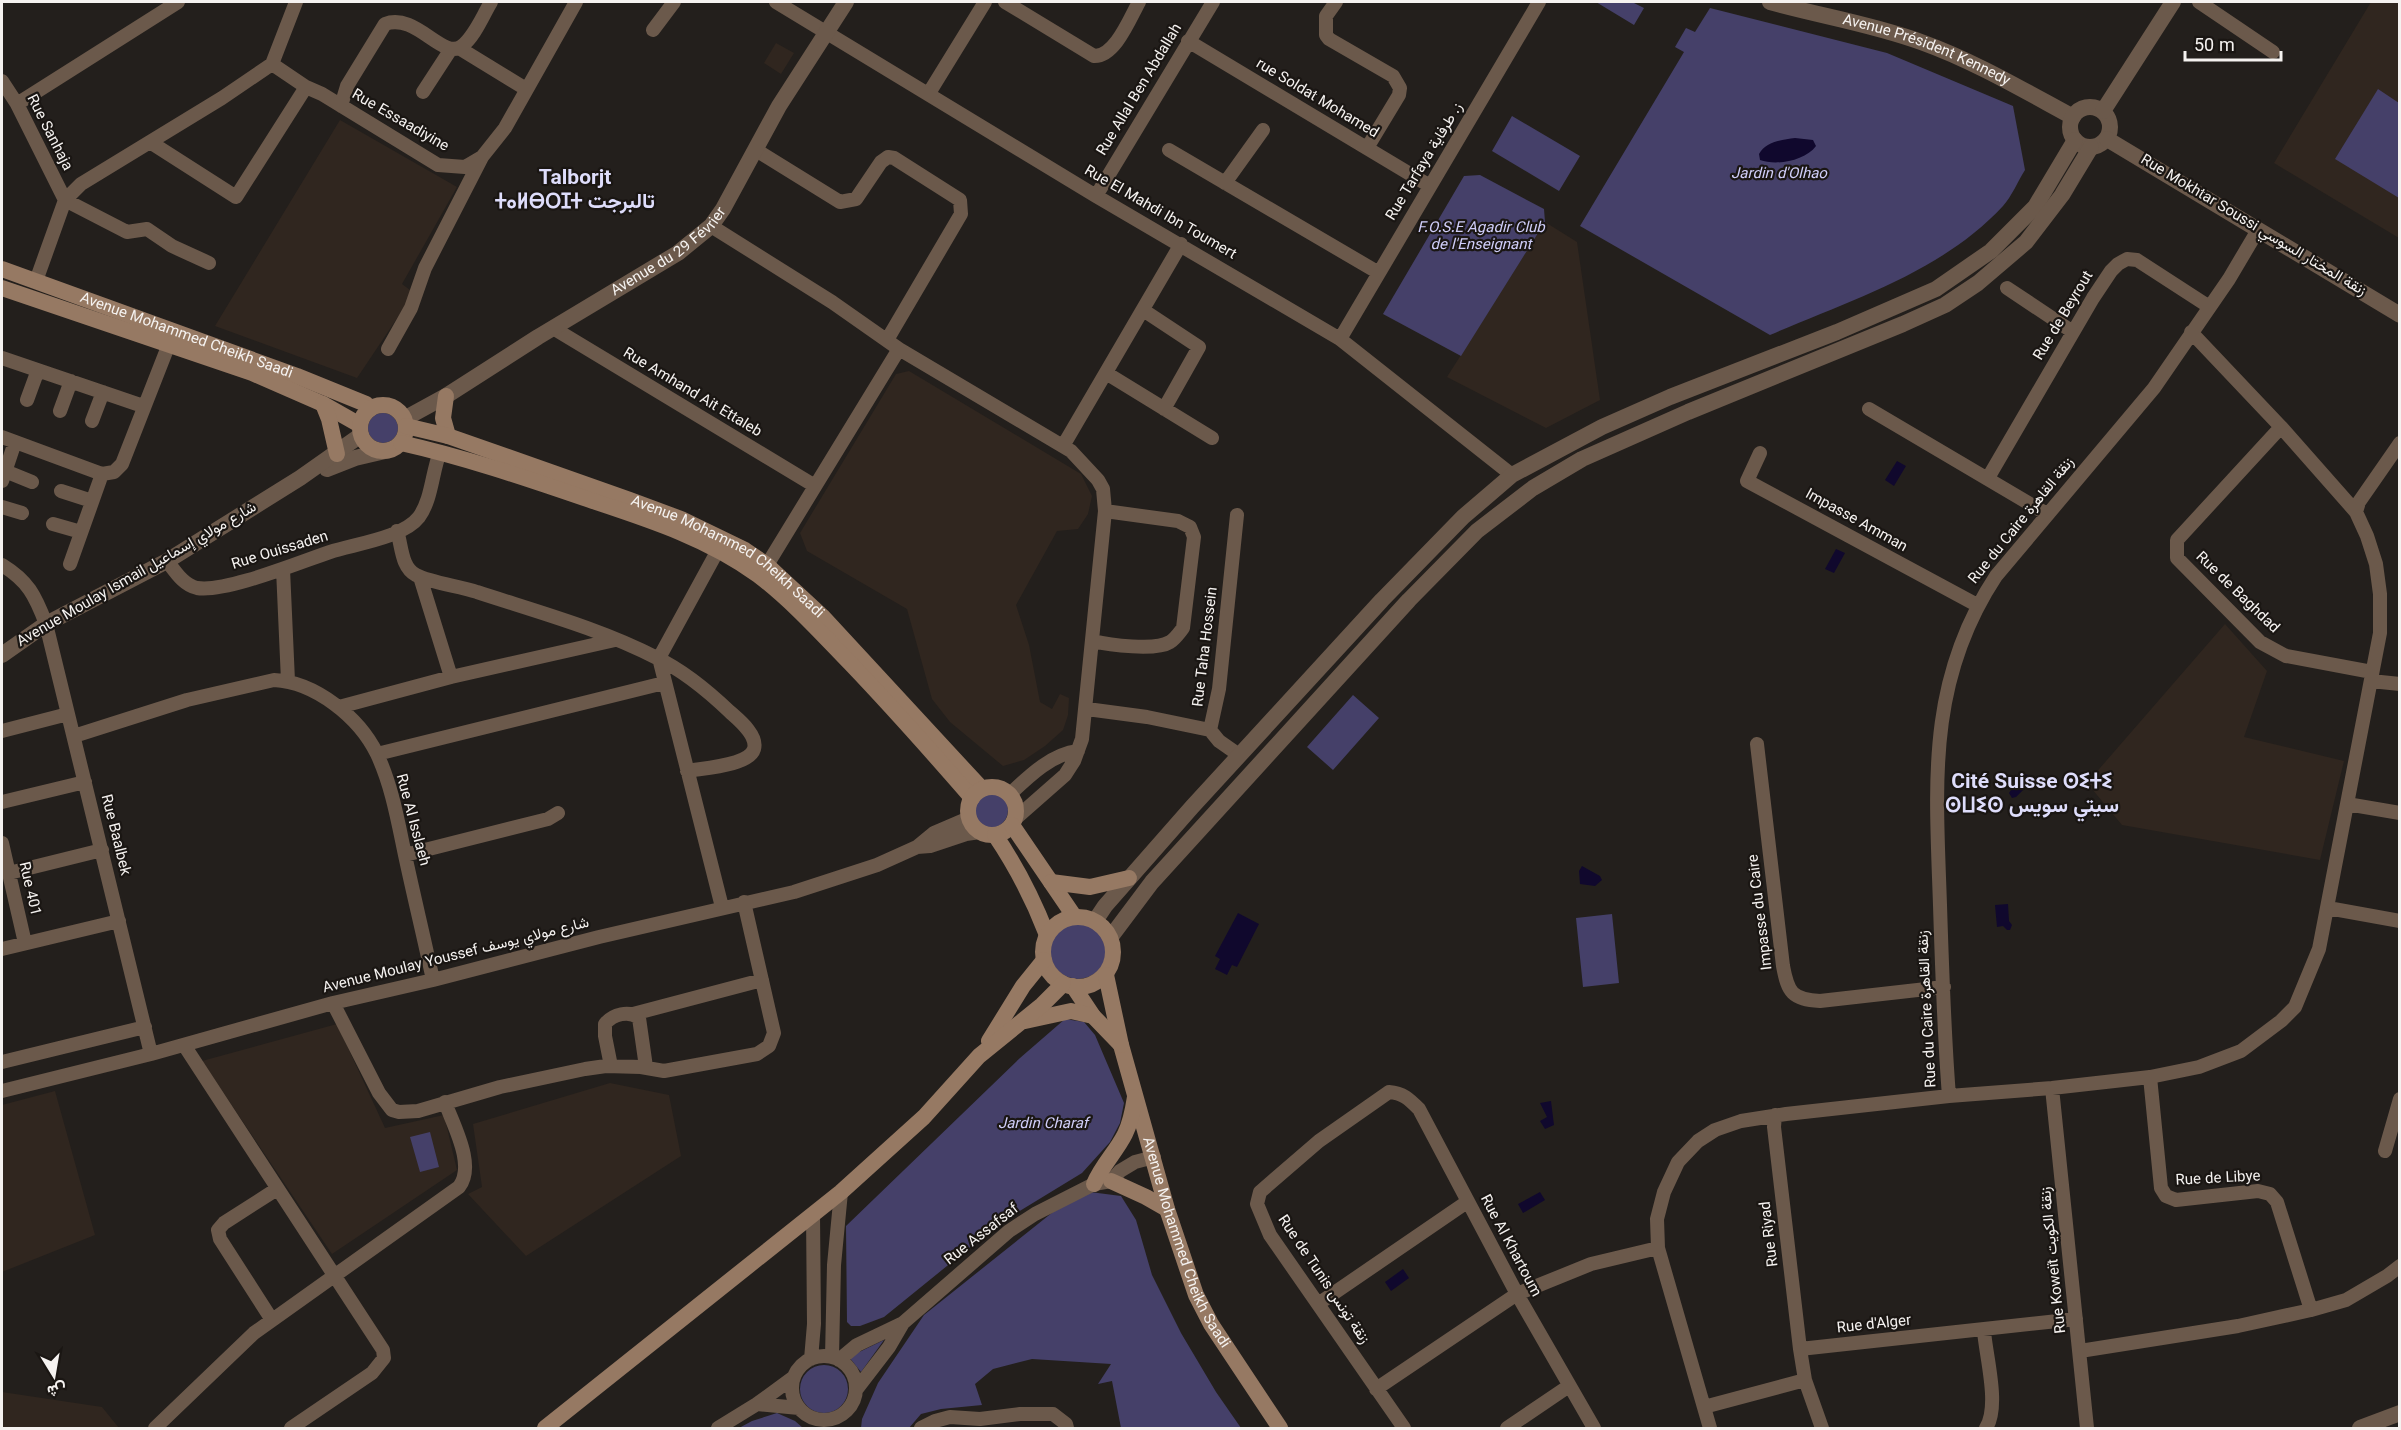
<svg xmlns="http://www.w3.org/2000/svg" width="2401" height="1430" font-family="Georgia,Vazirmatn,'Noto Sans Tifinagh',serif">
  <style>
    .built { fill: #30261f }
    .green { fill: #454069 }
    .water { fill: #10082d }
    .lines { fill: none; stroke-linecap: round; stroke-linejoin: round }
    .minor { stroke: #6b594b; stroke-width: 14 }
    .tertiary { stroke: #6b594b; stroke-width: 16 }
    .secondary { stroke: #967963; stroke-width: 16 }
    .labels { text-anchor: middle; dominant-baseline: central; stroke-width: 4.5; stroke-linejoin: round; paint-order: stroke }
    .street-label { font-size: 15px; fill: #f5f2f0; stroke: #1a1613 }
    .park-label { font-size: 15px; font-style: italic; fill: #d0cef9; stroke: #1a1613 }
    .district-label { font-size: 21px; font-weight: bold; fill: #deddfb; stroke: #1a1613 }
  </style>
  <rect width="100%" height="100%" fill="#231f1c"/>
  <path class="built" d="M 2371,2 L 2399,2 L 2399,238 L 2274,163 Z
    M 776,43 L 794,53 L 781,74 L 764,63 Z
    M 340,120 L 457,187 L 402,284 L 414,293 L 357,378 L 215,326 Z
    M 1545,222 L 1577,242 L 1600,400 L 1546,428 L 1447,377 Z
    M 909,371 L 1081,474 L 1092,496 L 1088,514 L 1078,529 L 1057,531 L 1016,605 L 1029,645 L 1040,702 L 1052,709 L 1060,694 L 1069,698 L 1068,715 L 1063,730 L 1045,746 L 1024,760 L 1003,766 L 950,722 L 932,699 L 907,609 L 807,551 L 800,533 L 896,374 Z
    M 2225,624 L 2267,671 L 2244,737 L 2344,761 L 2320,860 L 2122,825 L 2087,783 Z
    M 337,1024 L 385,1128 L 444,1115 L 457,1170 L 332,1254 L 202,1061 Z
    M 610,1083 L 669,1095 L 681,1156 L 526,1256 L 468,1194 L 482,1187 L 473,1124 Z
    M 55,1091 L 95,1235 L 2,1272 L 2,1105 Z
    M 2,1392 L 102,1407 L 119,1428 L 2,1428 Z"/>
  <path class="green" d="M 1596,2 L 1632,2 L 1644,8 L 1634,25 Z
    M 1710,8 L 1887,53 L 2013,106 L 2025,170 C 2018,181 2012,196 2003,206 C 1942,272 1851,300 1770,335 L 1580,226 L 1684,52 L 1675,47 L 1686,28 L 1695,32 Z
    M 2378,89 L 2399,103 L 2399,198 L 2335,159 Z
    M 1512,116 L 1580,156 L 1559,191 L 1492,151 Z
    M 1480,175 L 1544,209 L 1545,222 L 1461,356 L 1383,314 L 1464,176 Z
    M368 428a15 15 0 1 1 30 0a15 15 0 1 1-30 0Z
    M 1353,695 L 1379,718 L 1333,770 L 1307,747 Z
    M972 810a18 18 0 1 1 36 0a18 18 0 1 1-36 0Z
    M 1612,914 L 1619,983 L 1583,987 L 1576,918 Z
    M1050 951a28 28 0 1 1 56 0a28 28 0 1 1-56 0Z
    M 1065,1019 L 1084,1022 L 1095,1035 L 1124,1103 L 1120,1123 L 1110,1142 L 1082,1173 L 1000,1223 L 884,1317 L 860,1326 L 851,1326 L 847,1322 L 846,1226 L 1020,1058 Z
    M 430,1132 L 439,1167 L 420,1172 L 410,1137 Z
    M 1090,1192 L 1121,1196 L 1136,1220 L 1152,1275 L 1181,1333 L 1216,1392 L 1241,1428 L 1121,1428 L 1112,1381 L 1098,1384 L 1111,1364 L 1032,1359 L 993,1369 L 975,1384 L 982,1405 L 941,1409 L 921,1414 L 909,1428 L 861,1428 L 862,1419 L 878,1383 L 924,1315 L 1053,1212 Z
    M 884,1340 L 861,1372 L 849,1357 Z
    M800 1389a24 24 0 1 1 48 0a24 24 0 1 1-48 0Z
    M 777,1413 L 795,1421 L 803,1428 L 739,1428 L 752,1421 Z"/>
  <path class="water" d="M 1795,138 L 1813,140 L 1816,146 C 1805,161 1776,166 1760,160 L 1759,154 C 1766,141 1782,140 1795,138 Z
    M 1897,461 L 1906,466 L 1894,486 L 1885,480 Z
    M 1836,549 L 1845,553 L 1834,573 L 1825,569 Z
    M 2022,774 L 2029,775 L 2031,782 L 2016,797 L 2012,798 L 2009,793 Z
    M 1582,866 L 1600,876 L 1602,880 L 1595,886 L 1580,884 L 1579,871 Z
    M 2008,904 L 2009,921 L 2012,925 L 2010,930 L 2007,930 L 2003,926 L 1997,927 L 1995,905 Z
    M 1238,913 L 1259,924 L 1237,967 L 1232,965 L 1227,975 L 1215,969 L 1220,959 L 1215,956 Z
    M 1551,1101 L 1554,1125 L 1545,1129 L 1540,1121 L 1547,1117 L 1540,1103 Z
    M 1540,1192 L 1545,1200 L 1523,1213 L 1518,1204 Z
    M 1403,1269 L 1409,1278 L 1391,1291 L 1385,1282 Z"/>
  <g class="lines">
    <path class="minor" d="M 776,2 L 1096,196 L 1340,339 L 1512,475
      M 1005,2 L 1094,56 C 1115,57 1130,18 1139,2
      M 1336,2 L 1326,16 L 1326,35 L 1329,39 L 1393,76 L 1400,88 L 1399,95 L 1367,148
      M 2199,2 L 2273,52
      M 653,30 L 674,2
      M 1188,41 L 1430,186
      M 459,48 L 526,89
      M 272,64 L 306,87 L 322,94 L 438,165 L 465,167 L 482,157 L 505,128 L 576,2
      M 2,81 L 17,104 L 65,200 L 127,232 L 147,229 L 172,246 L 209,263
      M 423,92 L 451,49
      M 929,93 L 985,2
      M 17,104 L 178,2
      M 341,106 L 347,86 L 385,24 C 416,12 443,61 462,46 C 475,36 483,15 491,2
      M 150,142 L 236,197 L 306,87
      M 756,150 L 840,202 L 856,199 L 881,162 L 888,157 L 894,158 L 960,200 L 961,214 L 887,340
      M 1169,150 L 1379,273
      M 1225,183 L 1263,130
      M 1096,196 L 1213,2
      M 711,226 L 832,302 L 899,349 L 1071,451 L 1098,480 L 1103,489 L 1105,511 L 1082,739 L 1074,761 L 1065,775 L 1015,819
      M 36,281 L 65,200 L 81,184 L 222,98 L 272,64 L 296,2
      M 2007,288 L 2073,332
      M 1143,310 L 1199,347 L 1164,409
      M 553,328 L 815,486
      M 1340,339 L 1539,2
      M 388,349 L 411,308 L 425,268 L 482,157
      M 2,358 L 143,406
      M 1106,373 L 1212,438
      M 27,400 L 38,370
      M 1869,409 L 2047,514
      M 60,411 L 71,381
      M 92,421 L 103,392
      M 2281,427 L 2177,540 L 2177,558 L 2260,642 L 2286,656 L 2372,672
      M 2,437 L 102,474 L 114,472 L 122,464 L 169,344
      M 1063,446 L 1181,244
      M 1760,453 L 1747,481 L 1977,605
      M 5,471 L 32,482
      M 1988,478 L 2093,298 L 2111,271 L 2118,264 L 2127,259 L 2137,260 L 2208,306
      M 2,481 L 15,442
      M 61,491 L 92,501
      M 2,507 L 22,513
      M 2356,512 L 2359,502 L 2400,443
      M 53,524 L 81,532
      M 397,531 C 402,546 401,567 416,575 C 431,583 460,586 477,592 C 538,612 601,629 657,658 C 684,671 708,691 730,712 C 739,720 758,735 754,749 C 749,766 703,768 687,771
      M 718,550 L 659,658 L 722,907
      M 167,561 C 175,571 183,585 197,588 C 225,593 300,562 330,552 C 354,544 403,538 419,517 C 432,499 432,472 440,452
      M 70,564 L 102,474
      M 2,565 C 28,581 35,595 46,624 L 151,1054
      M 767,565 L 899,349
      M 283,569 L 288,681
      M 420,577 L 451,677
      M 1093,641 C 1109,645 1156,651 1170,642 C 1175,639 1179,633 1183,628 L 1194,537 L 1190,527 L 1178,521 L 1105,511
      M 2371,681 L 2400,684
      M 339,707 L 451,677 L 615,640
      M 1087,709 L 1147,717 L 1210,730 L 1219,689 L 1237,515
      M 1210,730 L 1219,741 L 1239,755
      M 2,731 L 68,714
      M 74,736 L 187,700 L 274,680 C 315,682 359,717 377,754 C 392,786 398,822 405,855 C 414,897 424,938 433,980
      M 1757,744 L 1783,966 C 1788,993 1792,999 1820,1001 L 1944,987
      M 377,754 L 664,683
      M 1009,795 C 1028,777 1051,754 1078,751
      M 2,802 L 85,782
      M 2347,804 L 2400,813
      M 2,843 L 25,943
      M 917,847 L 934,833 L 969,818
      M 405,855 L 548,819 L 558,813
      M 9,873 L 102,850
      M 2328,908 L 2400,921
      M 2,949 L 119,921
      M 333,1003 L 379,1093 L 392,1110 L 399,1112 L 418,1111 L 500,1087 L 585,1069 L 606,1066 L 641,1067 L 664,1071 L 757,1054 L 769,1046 L 774,1033 L 744,902
      M 633,1014 L 762,980
      M 184,1045 L 383,1350 L 384,1358 L 372,1373 L 291,1428
      M 2,1062 L 145,1027
      M 611,1066 L 605,1036 L 605,1024 C 613,1014 629,1010 639,1018 L 646,1067
      M 2150,1077 L 2161,1188 L 2166,1196 L 2176,1200 L 2258,1191 L 2270,1194 L 2277,1202 L 2311,1310
      M 2052,1088 L 2087,1428
      M 2,1091 L 151,1054 L 333,1003 L 433,980 L 599,937 L 794,892 L 877,865 L 917,847 L 930,846 L 966,834 L 980,832
      M 1949,1096 C 1944,1033 1942,969 1940,905 C 1936,785 1926,682 1996,576 L 2154,388 L 2229,279 L 2258,230
      M 1775,1115 L 1774,1127 L 1800,1349
      M 2385,1151 L 2400,1099
      M 1318,1304 L 1467,1202
      M 272,1320 L 220,1239 L 218,1230 L 224,1223 L 277,1189
      M 1984,1331 C 1986,1357 2000,1406 1986,1428
      M 2080,1351 L 2238,1326 L 2311,1310 L 2346,1300 L 2387,1276 L 2400,1266
      M792 1388a32 32 0 1 1 64 0a32 32 0 1 1-64 0Z
      M 832,1357 L 834,1265 L 841,1192
      M 811,1359 L 814,1324 L 813,1214
      M 839,1360 L 857,1345 L 903,1323 L 1009,1231 L 1035,1214 L 1094,1184 L 1111,1181 L 1120,1171 L 1135,1162 L 1154,1157
      M 1805,1380 L 1822,1428
      M 1376,1389 L 1517,1294 L 1591,1264 L 1658,1248
      M 856,1390 L 889,1347 L 903,1323
      M 757,1404 L 799,1408
      M 1704,1407 L 1805,1380 L 1800,1349 L 2076,1319
      M 155,1428 L 254,1333 L 459,1187 C 476,1165 453,1125 445,1102
      M 718,1428 L 757,1404 L 794,1377
      M 921,1428 L 935,1421 L 950,1417 L 980,1419 L 1020,1414 L 1053,1414 L 1066,1424 L 1067,1428
      M 1404,1428 L 1270,1235 L 1257,1204 L 1260,1192 L 1319,1141 L 1389,1092 C 1403,1093 1409,1099 1419,1109 L 1517,1294 L 1594,1428
      M 1507,1428 L 1569,1386
      M 1710,1428 L 1658,1248 L 1657,1219 L 1664,1192 L 1678,1162 L 1698,1141 L 1715,1130 L 1741,1121 L 1786,1114 L 1949,1096 L 2052,1088 L 2150,1077 L 2199,1067 L 2241,1051 L 2281,1021 L 2295,1007 L 2319,949 L 2380,633 L 2380,594 L 2376,564 L 2367,536 L 2356,512 L 2281,427 L 2191,332"/>
    <g class="tertiary">
      <path id="s1" d="M 1770,2 C 1820,16 1872,24 1921,42 C 1974,61 2023,90 2073,117"/>
      <circle cx="2090" cy="127" r="20"/>
      <path d="M 2103,111 L 2173,2"/>
      <path d="M 2107,139 L 2400,315"/>
      <path id="s2" d="M 404,419 L 446,396 L 538,337 L 678,253 L 711,226 L 723,209 L 779,106 L 846,2"/>
      <path d="M 327,469 L 355,458 L 385,451"/>
      <path d="M 2,655 L 46,624 L 167,561 L 300,478 L 361,435"/>
      <path d="M 1095,921 L 1105,906 L 1192,807 L 1382,600 L 1463,517 L 1512,475 L 1602,427 L 1670,397 L 1837,332 L 1936,289 L 1991,251 L 2035,207 L 2075,140"/>
      <path d="M 1110,938 L 1152,882 L 1409,600 L 1477,531 L 1533,488 L 1582,459 L 1688,412 L 1903,324 L 1945,305 L 1978,283 L 2026,242 L 2062,195 L 2091,147"/>
      <path d="M 2360,1428 L 2400,1413"/>
    </g>
    <g class="secondary">
      <path id="s3" d="M 2,269 L 297,376 L 366,404 L 370,409"/>
      <path d="M 2,288 L 252,373 L 323,404 L 360,425"/>
      <path d="M 446,396 L 443,418 L 448,436"/>
      <path d="M 323,404 L 329,419 L 337,454"/>
      <circle cx="383" cy="428" r="23"/>
      <path id="s4" d="M 406,426 L 448,436 L 630,500 L 681,519 L 745,550 L 767,565 L 822,616 L 982,789"/>
      <path d="M 401,443 C 463,457 523,477 584,498 C 644,518 706,537 758,575 C 792,601 820,632 850,663 C 892,707 932,752 972,798"/>
      <circle cx="992" cy="811" r="24"/>
      <path d="M 1012,825 L 1074,916"/>
      <path d="M 995,835 C 1016,866 1033,899 1047,935"/>
      <path d="M 1051,882 L 1090,887 L 1129,878"/>
      <circle cx="1078" cy="952" r="35"/>
      <path id="s5" d="M 1106,975 L 1121,1045 L 1167,1209 L 1196,1295 L 1211,1324 L 1280,1428"/>
      <path d="M 1073,986 L 1093,1016 L 1121,1045"/>
      <path d="M 1025,1021 L 1071,1011 L 1093,1016"/>
      <path d="M 989,1041 L 1023,986 L 1044,960"/>
      <path d="M 1111,1181 L 1146,1197 L 1167,1209"/>
      <path d="M 1094,1184 C 1102,1165 1116,1152 1125,1134 C 1131,1122 1133,1110 1135,1097"/>
      <path d="M 545,1428 L 841,1192 L 924,1117 L 979,1056 L 1042,1005 L 1063,984"/>
    </g>
  </g>
  <g class="labels">
    <g class="street-label">
      <text stroke="none"><textPath href="#s1" startOffset="164">Avenue Président Kennedy</textPath></text>
      <text transform="translate(1140 90) rotate(-59)">Rue Allal Ben Abdallah</text>
      <text transform="translate(1317 99) rotate(31)">rue Soldat Mohamed</text>
      <text transform="translate(400 121) rotate(30)">Rue Essaadiyine</text>
      <text transform="translate(49 133) rotate(63)">Rue Sanhaja</text>
      <text transform="translate(1425 162) rotate(-59)">Rue Tarfaya ز. طرفاية</text>
      <text transform="translate(1160 213) rotate(30)">Rue El Mahdi Ibn Toumert</text>
      <text transform="translate(2253 226) rotate(31)">Rue Mokhtar Soussi زنقة المختار السوسي</text>
      <text stroke="none"><textPath href="#s2" startOffset="314">Avenue du 29 Février</textPath></text>
      <text transform="translate(2064 316) rotate(-59)">Rue de Beyrout</text>
      <text stroke="none"><textPath href="#s3" startOffset="196">Avenue Mohammed Cheikh Saadi</textPath></text>
      <text transform="translate(692 393) rotate(31)">Rue Amhand Ait Ettaleb</text>
      <text transform="translate(1856 521) rotate(29)">Impasse Amman</text>
      <text transform="translate(2022 521) rotate(-51)">Rue du Caire زنقة القاهرة</text>
      <text transform="translate(280 551) rotate(-17)">Rue Ouissaden</text>
      <text stroke="none"><textPath href="#s4" startOffset="350">Avenue Mohammed Cheikh Saadi</textPath></text>
      <text transform="translate(137 575) rotate(-30)">Avenue Moulay Ismail شارع مولاي إسماعيل</text>
      <text transform="translate(2237 593) rotate(44)">Rue de Baghdad</text>
      <text transform="translate(1206 647) rotate(-83)">Rue Taha Hossein</text>
      <text transform="translate(412 820) rotate(75)">Rue Al Isslaeh</text>
      <text transform="translate(115 835) rotate(76)">Rue Baalbek</text>
      <text transform="translate(29 889) rotate(77)">Rue 401</text>
      <text transform="translate(1761 912) rotate(-97)">Impasse du Caire</text>
      <text transform="translate(456 956) rotate(-14)">Avenue Moulay Youssef شارع مولاي يوسف</text>
      <text transform="translate(1928 1009) rotate(-93)">Rue du Caire زنقة القاهرة</text>
      <text transform="translate(2218 1179) rotate(-3)">Rue de Libye</text>
      <text transform="translate(1770 1234) rotate(-97)">Rue Riyad</text>
      <text transform="translate(982 1235) rotate(-38)">Rue Assafsaf</text>
      <text stroke="none"><textPath href="#s5" startOffset="280">Avenue Mohammed Cheikh Saadi</textPath></text>
      <text transform="translate(1510 1246) rotate(62)">Rue Al Khartoum</text>
      <text transform="translate(2054 1260) rotate(-96)">Rue Koweït زنقة الكويت</text>
      <text transform="translate(1323 1280) rotate(56)">Rue de Tunis زنقة تونس</text>
      <text transform="translate(1874 1325) rotate(-6)">Rue d'Alger</text>
    </g>
    <g class="park-label">
      <text x="1779" y="174">Jardin d'Olhao</text>
      <text x="1481" y="228">F.O.S.E Agadir Club<tspan x="1481" dy="17">de l'Enseignant</tspan></text>
      <text x="1043" y="1124">Jardin Charaf</text>
    </g>
    <g class="district-label">
      <text x="575" y="178">Talborjt<tspan x="575" dy="24">ⵜⴰⵍⴱⵔⵊⵜ تالبرجت</tspan></text>
      <text x="2032" y="782">Cité Suisse ⵙⵉⵜⵉ<tspan x="2032" dy="24">ⵙⵡⵉⵙ سيتي سويس</tspan></text>
    </g>
  </g>
  <rect width="2401" height="1430" fill="none" stroke="#f5f2f0" stroke-width="6"/>
  <g transform="translate(54 1376) rotate(169)" stroke="#1a1613" stroke-width="4.5" paint-order="stroke">
  <path d="M0-4.5L10 22L0 15L-10 22Z" fill="#f5f2f0"/>
  <text y="-9" font-size="16" font-weight="bold" text-anchor="middle" fill="#f5f2f0">ش</text>
  </g>
  <path d="M2185 51v9h96v-9" fill="none" stroke="#f5f2f0" stroke-width="3"/>
  <text x="2194" y="51" font-size="18" fill="#f5f2f0" stroke="#1a1613" stroke-width="4.5" paint-order="stroke">50 m</text>
</svg>
